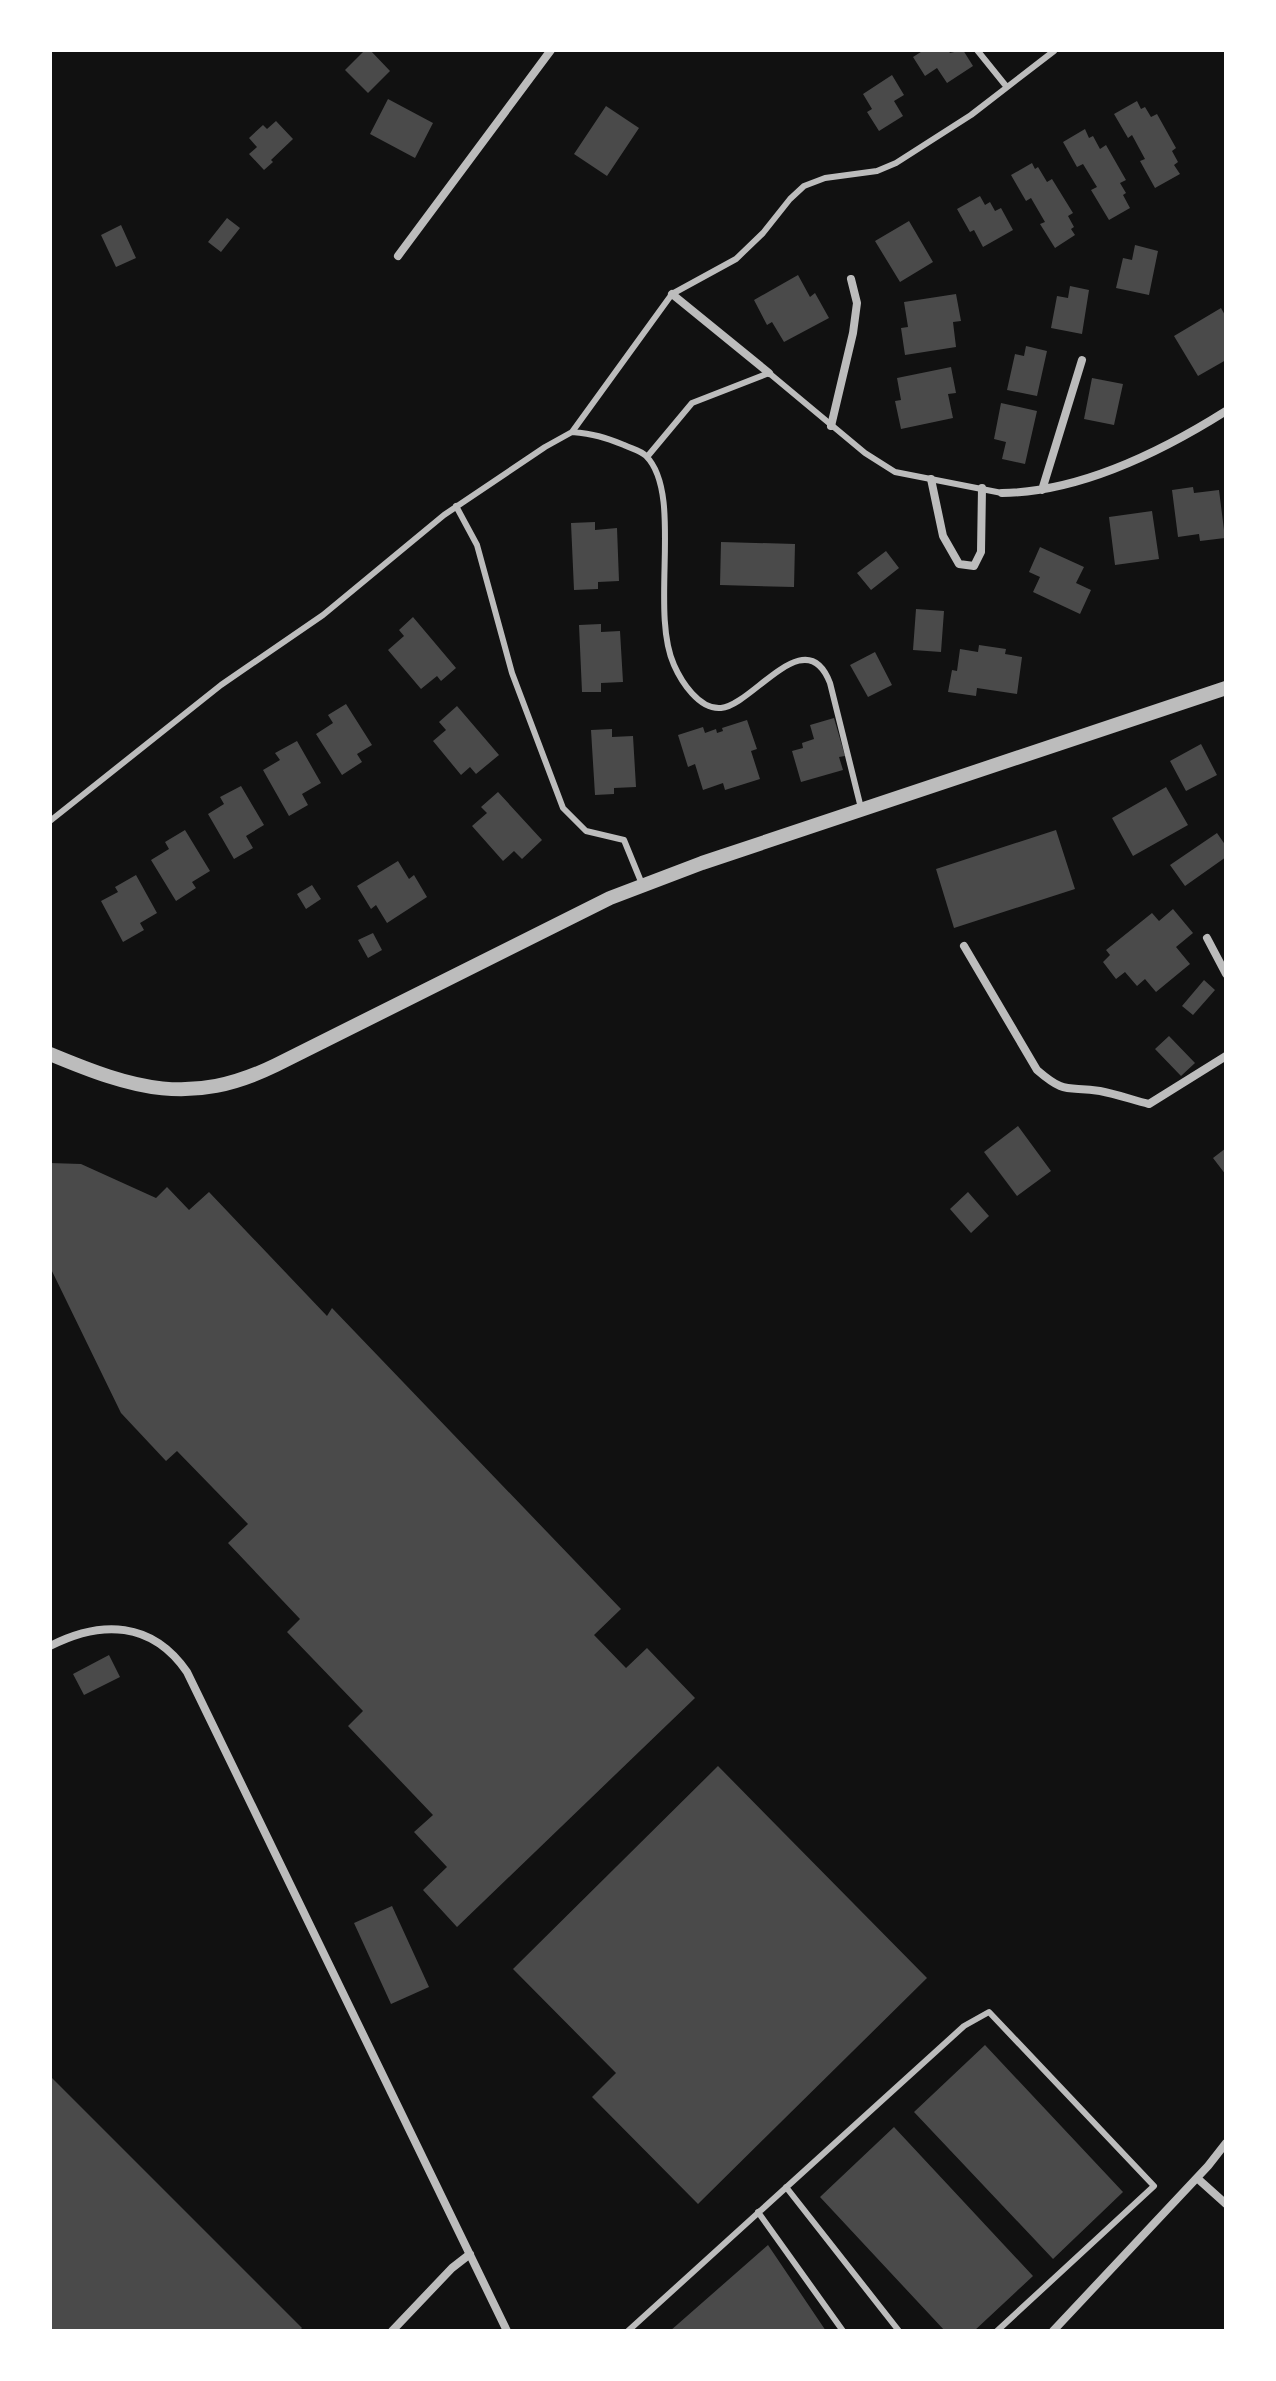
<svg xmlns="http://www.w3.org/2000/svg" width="1276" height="2381" font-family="'Open Sans',sans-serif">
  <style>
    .building { fill: #4a4a4a }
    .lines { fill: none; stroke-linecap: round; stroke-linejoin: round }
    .service { stroke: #bcbcbc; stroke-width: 6 }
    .minor { stroke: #bcbcbc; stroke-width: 8 }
    .tertiary { stroke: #bcbcbc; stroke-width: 14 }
  </style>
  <rect width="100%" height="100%" fill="#111"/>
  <path class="building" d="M 365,50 L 370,50 L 390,71 L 368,93 L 345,70 Z
    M 924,50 L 948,50 L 950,53 L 963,50 L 973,66 L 947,83 L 937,68 L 925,76 L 913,57 Z
    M 892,75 L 904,95 L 894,101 L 903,116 L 879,131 L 867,112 L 872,109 L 863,94 Z
    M 388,99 L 433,123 L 415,158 L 370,134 Z
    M 1137,101 L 1141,109 L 1145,107 L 1151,117 L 1157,114 L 1176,148 L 1172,151 L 1178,162 L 1174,165 L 1180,174 L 1155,188 L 1140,161 L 1145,159 L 1132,135 L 1128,138 L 1114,114 Z
    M 606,106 L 639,128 L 607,176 L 574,154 Z
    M 276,121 L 293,139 L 271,160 L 273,162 L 264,170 L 249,154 L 257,147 L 249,138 L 263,125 L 267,129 Z
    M 1085,129 L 1089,138 L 1093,136 L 1100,149 L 1106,145 L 1126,180 L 1120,183 L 1126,193 L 1123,195 L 1130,208 L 1109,220 L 1091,190 L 1097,187 L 1083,164 L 1077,167 L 1063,142 Z
    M 1032,163 L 1035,169 L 1038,167 L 1047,182 L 1052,179 L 1073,213 L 1068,216 L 1074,227 L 1071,229 L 1075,235 L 1055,248 L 1040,224 L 1045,222 L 1031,198 L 1026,201 L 1011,175 Z
    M 980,196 L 985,205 L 990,202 L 995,211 L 1001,208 L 1013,230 L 983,247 L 974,230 L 970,232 L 957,209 Z
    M 227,218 L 240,228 L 221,252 L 208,242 Z
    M 909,221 L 933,262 L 900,282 L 875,241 Z
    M 121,225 L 136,258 L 116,267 L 101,235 Z
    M 1135,245 L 1158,251 L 1149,295 L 1116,288 L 1123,258 L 1132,260 Z
    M 798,275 L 810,297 L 815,293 L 829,318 L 784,342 L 772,322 L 767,325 L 754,300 Z
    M 1070,286 L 1089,290 L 1082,334 L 1051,328 L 1057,296 L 1068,298 Z
    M 956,294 L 961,321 L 953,322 L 956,347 L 905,355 L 901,328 L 908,327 L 904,302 Z
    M 1221,308 L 1226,317 L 1226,360 L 1198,376 L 1174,336 Z
    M 1026,346 L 1047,351 L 1037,396 L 1007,390 L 1015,354 L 1024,356 Z
    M 951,367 L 956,393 L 948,394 L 953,418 L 901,429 L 895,401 L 901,400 L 897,378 Z
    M 1092,378 L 1123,384 L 1114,425 L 1084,419 Z
    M 1001,403 L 1037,411 L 1025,464 L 1002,459 L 1006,442 L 994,439 Z
    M 1193,487 L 1194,493 L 1219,490 L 1225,538 L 1200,541 L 1199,534 L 1178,537 L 1172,490 Z
    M 1152,511 L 1159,559 L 1115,565 L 1109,517 Z
    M 595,522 L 595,530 L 617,528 L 619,581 L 598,582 L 598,589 L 574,590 L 571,523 Z
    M 721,542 L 795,544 L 794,587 L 720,585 Z
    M 1040,547 L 1084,567 L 1076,583 L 1091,590 L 1080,614 L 1033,592 L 1040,577 L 1029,572 Z
    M 886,551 L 899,568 L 871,590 L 857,573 Z
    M 916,609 L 944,611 L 941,652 L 913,650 Z
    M 413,617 L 456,668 L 441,681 L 437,676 L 421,689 L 388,650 L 404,636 L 399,630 Z
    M 601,624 L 601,632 L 620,631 L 623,682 L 601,683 L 601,692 L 582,692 L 579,625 Z
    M 979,645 L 1006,649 L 1005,654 L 1022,657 L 1017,694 L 977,688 L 976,696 L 948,692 L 952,670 L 957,671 L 960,649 L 978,652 Z
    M 875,652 L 892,685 L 868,697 L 850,665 Z
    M 346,704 L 372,745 L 357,754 L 362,762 L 342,775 L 316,734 L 333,723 L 328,715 Z
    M 457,706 L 499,755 L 476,774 L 470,767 L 461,775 L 433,741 L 446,730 L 439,722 Z
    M 834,718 L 845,756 L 839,757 L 843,770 L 801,782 L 792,751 L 803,748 L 802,743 L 814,739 L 810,725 Z
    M 747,720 L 757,749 L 751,751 L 760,779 L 725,790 L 723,783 L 703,790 L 695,764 L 688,767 L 678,735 L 703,727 L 705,733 L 716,729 L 717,733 L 723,731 L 722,728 Z
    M 612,729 L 612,737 L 633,736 L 636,787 L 614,788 L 614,794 L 595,795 L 591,730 Z
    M 297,741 L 321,783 L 302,794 L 308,805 L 289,816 L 263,770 L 280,760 L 275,753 Z
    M 1201,744 L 1217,775 L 1186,791 L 1170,761 Z
    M 241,786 L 264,825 L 246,836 L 253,848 L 234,859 L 208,814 L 224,804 L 220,797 Z
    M 1166,787 L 1188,825 L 1133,856 L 1112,818 Z
    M 498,792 L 542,840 L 522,859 L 514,851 L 503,861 L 472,826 L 487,813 L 481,807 Z
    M 185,830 L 210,871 L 192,882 L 196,888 L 176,901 L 151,860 L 169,849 L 165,842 Z
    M 1056,830 L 1075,889 L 954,928 L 936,869 Z
    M 1217,833 L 1226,846 L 1226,857 L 1185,886 L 1170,865 Z
    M 398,861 L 409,879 L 414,875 L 427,897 L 387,923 L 376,905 L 371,909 L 357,886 Z
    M 136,875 L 157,913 L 140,923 L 144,930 L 123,942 L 101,901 L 118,892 L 115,887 Z
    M 312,885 L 321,899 L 306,909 L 297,894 Z
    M 1173,909 L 1193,933 L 1176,947 L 1190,964 L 1156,992 L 1145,979 L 1137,986 L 1125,972 L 1116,979 L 1103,962 L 1110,955 L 1106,950 L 1152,913 L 1159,921 Z
    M 373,933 L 382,950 L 368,958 L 358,940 Z
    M 1204,980 L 1215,990 L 1193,1015 L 1182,1006 Z
    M 1169,1036 L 1195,1063 L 1181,1076 L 1155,1049 Z
    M 1018,1126 L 1051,1171 L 1017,1196 L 984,1152 Z
    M 1226,1148 L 1226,1175 L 1213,1158 Z
    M 50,1163 L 81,1164 L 156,1198 L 167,1187 L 189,1210 L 209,1192 L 327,1316 L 332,1308 L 621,1609 L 594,1635 L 626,1668 L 647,1648 L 695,1698 L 457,1927 L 423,1890 L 447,1867 L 414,1832 L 433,1815 L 348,1726 L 363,1711 L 287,1632 L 300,1619 L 228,1543 L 248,1524 L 177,1451 L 166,1461 L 121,1413 L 50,1267 Z
    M 968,1192 L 989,1216 L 971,1233 L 950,1209 Z
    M 109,1655 L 120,1677 L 84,1695 L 73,1674 Z
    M 718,1766 L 927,1978 L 698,2204 L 592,2097 L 616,2073 L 513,1969 Z
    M 392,1906 L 429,1987 L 391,2004 L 354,1923 Z
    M 985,2045 L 1123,2192 L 1053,2259 L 914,2112 Z
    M 50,2076 L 302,2328 L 299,2331 L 50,2331 Z
    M 894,2127 L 1033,2276 L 974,2331 L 945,2331 L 820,2197 Z
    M 768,2245 L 826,2331 L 670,2331 Z"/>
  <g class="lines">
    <path class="service" d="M 977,50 L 1006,86
      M 572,432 C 594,434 604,437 624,445 C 632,449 640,450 646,456 C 684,494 649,610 674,665 C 681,681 699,710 721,708 C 753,705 806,620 830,683 L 861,808
      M 647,457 L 692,403 L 769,373 L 865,453 L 895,472 L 1002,493
      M 456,506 L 477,545 L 512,673 L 563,808 L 586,831 L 624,840 L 642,884
      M 50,821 L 221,685 L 323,615 L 444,515 L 545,447 L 572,432 L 672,294 L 736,259 L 763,233 L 790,199 L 804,186 L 825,178 L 877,171 L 896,163 L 971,115 L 1054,51
      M 786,2187 L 899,2331
      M 758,2212 L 843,2331
      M 628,2331 L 964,2026 L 989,2012 L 1154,2186 L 997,2331"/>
    <path class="minor" d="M 398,256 L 551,50
      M 672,294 L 769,373
      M 831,426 L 853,333 L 857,303 L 851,279
      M 931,479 L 943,536 L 959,564 L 974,566 L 981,552 L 982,488
      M 1042,490 L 1082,360
      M 1002,493 C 1081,492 1161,452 1226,411
      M 1207,938 L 1226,974
      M 964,946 L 1037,1070 C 1066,1095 1066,1086 1100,1091 C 1116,1094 1133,1100 1149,1104 L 1226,1056
      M 50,1646 C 101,1620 152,1621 187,1672 L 507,2331
      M 1197,2178 L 1226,2204
      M 392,2331 L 452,2268 L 470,2254
      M 1053,2331 L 1208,2166 L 1226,2143"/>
    <path class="tertiary" d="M 50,1054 C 134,1089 190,1107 276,1065 L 610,898 L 702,863 L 1226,688"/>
  </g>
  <rect width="1276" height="2381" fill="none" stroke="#ffffff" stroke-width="104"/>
</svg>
